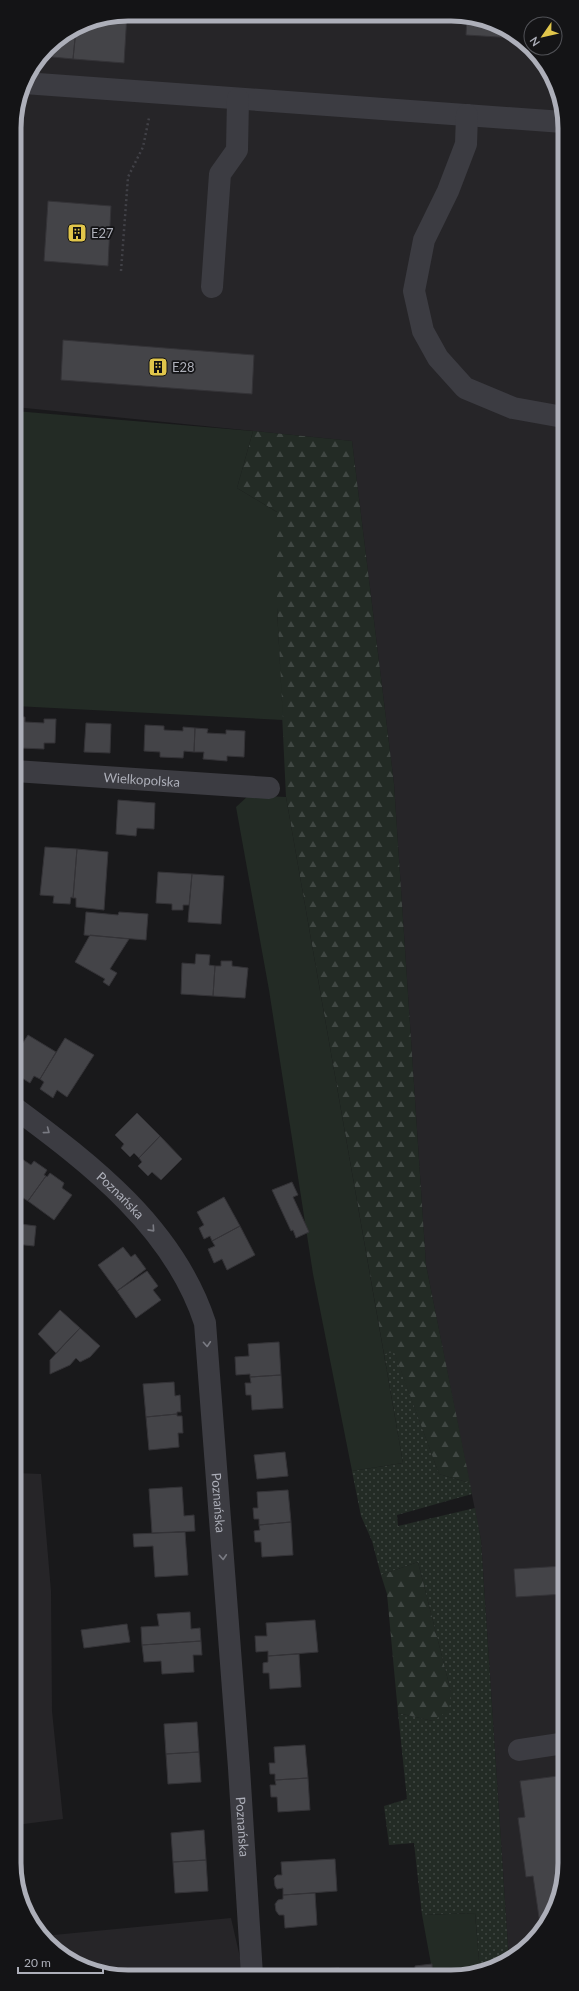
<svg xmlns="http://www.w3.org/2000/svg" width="579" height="1991" font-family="Lato,sans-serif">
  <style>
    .built { fill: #262528 }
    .grass { fill: url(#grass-dots) }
    .forest { fill: url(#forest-firs) }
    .garden { fill: #232b25 }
    .building { fill: #444448; stroke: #343337 }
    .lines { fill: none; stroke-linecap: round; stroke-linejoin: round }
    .path { stroke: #414147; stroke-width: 2.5; stroke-dasharray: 2 3; stroke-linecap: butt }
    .minor { stroke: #3c3c42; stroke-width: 22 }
    .oneway { stroke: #7a7b83 }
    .labels { text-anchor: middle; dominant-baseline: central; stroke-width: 3.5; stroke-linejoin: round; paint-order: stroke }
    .poi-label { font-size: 13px; fill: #adafb9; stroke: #141416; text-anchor: start }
    .street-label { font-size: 13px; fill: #adafb9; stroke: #141416 }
    .rim { fill: none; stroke: #adafb9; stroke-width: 5 }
  </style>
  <defs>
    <pattern id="grass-dots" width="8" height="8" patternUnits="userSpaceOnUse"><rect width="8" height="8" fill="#232b25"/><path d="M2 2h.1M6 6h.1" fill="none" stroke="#404743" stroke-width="1.8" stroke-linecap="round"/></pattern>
    <pattern id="forest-firs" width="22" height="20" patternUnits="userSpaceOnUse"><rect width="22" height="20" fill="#232b25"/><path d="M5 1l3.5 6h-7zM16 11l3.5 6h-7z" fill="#404743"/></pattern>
  </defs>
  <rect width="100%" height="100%" fill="#19191b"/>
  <path class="built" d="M 128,14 L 473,16 L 532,48 L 563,106 L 565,1870 L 556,1907 L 536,1938 L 509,1961 L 481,1540 L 426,1265 L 394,784 L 352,441 L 15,407 L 14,121 L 23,84 L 48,47 L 85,23 Z
    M 16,1473 L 41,1474 L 51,1591 L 52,1711 L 63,1819 L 16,1825 Z
    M 231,1918 L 244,1975 L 106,1975 L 47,1943 L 43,1936 Z"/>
  <path class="grass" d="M 394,1351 L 439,1474 L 470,1483 L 472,1494 L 397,1515 L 398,1526 L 475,1508 L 481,1540 L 509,1961 L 480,1972 L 475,1913 L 422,1915 L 414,1843 L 389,1845 L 384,1806 L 407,1799 L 398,1713 L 433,1721 L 451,1692 L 418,1562 L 381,1575 L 372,1541 L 361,1516 L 352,1471 L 403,1463 L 384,1354 Z"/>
  <path class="forest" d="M 253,431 L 352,441 L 394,784 L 426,1265 L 470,1483 L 439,1474 L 394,1352 L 384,1354 L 286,797 L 277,608 L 277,512 L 237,488 Z
    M 418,1562 L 451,1692 L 449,1710 L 433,1721 L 398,1713 L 387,1594 L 381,1575 Z"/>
  <path class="garden" d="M 15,411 L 253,431 L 237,488 L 277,512 L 277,608 L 283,720 L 15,706 Z
    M 249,795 L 286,797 L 403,1463 L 352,1471 L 313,1274 L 269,990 L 236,807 Z
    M 475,1913 L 480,1972 L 473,1975 L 433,1975 L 422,1915 Z"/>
  <path class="building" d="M 127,14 L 124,63 L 73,59 L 76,29 L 85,23 Z
    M 467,16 L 473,16 L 514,38 L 466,35 Z
    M 76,29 L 73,59 L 42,56 L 48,47 Z
    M 48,201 L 111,206 L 108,266 L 44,261 Z
    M 63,340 L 254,355 L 252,394 L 61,380 Z
    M 15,717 L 25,717 L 25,722 L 44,723 L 44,719 L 56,719 L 55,743 L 44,743 L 44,749 L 20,748 L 21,743 L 15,743 Z
    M 86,723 L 111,724 L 110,753 L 84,752 Z
    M 145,725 L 164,726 L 164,730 L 183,731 L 183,727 L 195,728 L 194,752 L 184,751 L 183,758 L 160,757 L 160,752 L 144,751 Z
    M 195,728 L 208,729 L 207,733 L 226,734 L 226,730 L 245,731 L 244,757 L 227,756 L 227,761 L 203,759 L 204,752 L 194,752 Z
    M 118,800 L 155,803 L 154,829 L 137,828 L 136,836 L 116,834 Z
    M 45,847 L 77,849 L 73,898 L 71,897 L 70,904 L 53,903 L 54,896 L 40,895 Z
    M 77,849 L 108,852 L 104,910 L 76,907 L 76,898 L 73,898 Z
    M 158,872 L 192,874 L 189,905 L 183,905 L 183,910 L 172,910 L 172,904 L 156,903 Z
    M 192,874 L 224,876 L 221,924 L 188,922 Z
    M 86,912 L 118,915 L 119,912 L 148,914 L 146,940 L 84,935 Z
    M 90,935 L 129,939 L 110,969 L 117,973 L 109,986 L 103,982 L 105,979 L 75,962 Z
    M 196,954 L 210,955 L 209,965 L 215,966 L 213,996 L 181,994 L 182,963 L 195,964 Z
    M 221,961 L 232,961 L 232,966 L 248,968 L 245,998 L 213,996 L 215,966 L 221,966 Z
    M 28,1035 L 56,1052 L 40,1079 L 34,1076 L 30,1083 L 17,1075 L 22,1068 L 15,1064 L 15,1055 Z
    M 65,1038 L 94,1055 L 67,1097 L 57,1090 L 53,1098 L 40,1089 L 44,1082 L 40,1079 Z
    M 137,1113 L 160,1136 L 139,1158 L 134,1153 L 130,1157 L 121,1148 L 124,1144 L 115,1135 Z
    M 160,1136 L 182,1159 L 161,1180 L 152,1172 L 148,1176 L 138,1166 L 142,1162 L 139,1158 Z
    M 19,1157 L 31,1165 L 34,1161 L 47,1170 L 44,1175 L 46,1176 L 28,1201 L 15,1193 L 15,1163 Z
    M 50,1173 L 64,1183 L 62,1188 L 72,1195 L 54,1220 L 28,1201 L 46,1176 L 47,1177 Z
    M 292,1182 L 298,1195 L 293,1197 L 309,1232 L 296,1238 L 293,1230 L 291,1231 L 272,1190 Z
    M 224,1197 L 240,1226 L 212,1241 L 210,1236 L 204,1239 L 199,1228 L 204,1225 L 197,1212 Z
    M 15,1219 L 20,1220 L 20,1224 L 36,1226 L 34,1246 L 15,1244 Z
    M 240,1226 L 255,1255 L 227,1270 L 222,1259 L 214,1263 L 208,1249 L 215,1246 L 212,1241 Z
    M 123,1247 L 131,1257 L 135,1254 L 146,1269 L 117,1291 L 98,1265 Z
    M 147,1271 L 158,1286 L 153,1290 L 161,1300 L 136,1318 L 117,1291 Z
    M 60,1310 L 80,1328 L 56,1353 L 38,1334 Z
    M 80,1328 L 100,1346 L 90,1357 L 80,1362 L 76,1358 L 70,1365 L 50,1374 L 50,1360 Z
    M 279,1342 L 281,1375 L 250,1377 L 250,1374 L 236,1375 L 235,1357 L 249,1356 L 248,1344 Z
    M 281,1375 L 283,1408 L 252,1410 L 251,1395 L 246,1395 L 245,1383 L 251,1383 L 250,1377 Z
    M 174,1382 L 175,1396 L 180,1395 L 181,1412 L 177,1412 L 177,1414 L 146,1417 L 143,1384 Z
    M 177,1414 L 177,1416 L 182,1416 L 183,1433 L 178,1433 L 179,1447 L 149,1450 L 146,1417 Z
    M 285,1452 L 288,1476 L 257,1479 L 254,1455 Z
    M 182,1487 L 184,1516 L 194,1515 L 195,1531 L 152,1533 L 149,1489 Z
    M 288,1490 L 291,1522 L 259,1525 L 259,1519 L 254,1519 L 253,1508 L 258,1508 L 257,1492 Z
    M 291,1522 L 293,1555 L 262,1557 L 261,1542 L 255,1542 L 254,1531 L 260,1530 L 259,1525 Z
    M 185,1532 L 188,1575 L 155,1577 L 153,1546 L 134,1547 L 133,1534 Z
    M 564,1566 L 564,1594 L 516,1597 L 514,1569 Z
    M 190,1612 L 191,1629 L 200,1628 L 201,1641 L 142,1645 L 141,1627 L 159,1626 L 157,1614 Z
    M 315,1620 L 318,1652 L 268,1656 L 268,1651 L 256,1652 L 255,1636 L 267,1636 L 266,1623 Z
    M 127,1624 L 130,1642 L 84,1648 L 81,1630 Z
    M 201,1641 L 202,1655 L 193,1655 L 194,1672 L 162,1674 L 161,1661 L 144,1662 L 142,1645 Z
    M 299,1654 L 301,1687 L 270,1689 L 269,1673 L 263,1673 L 263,1663 L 268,1662 L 268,1656 Z
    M 197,1722 L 199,1752 L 166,1754 L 164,1724 Z
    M 305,1745 L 308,1778 L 275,1780 L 275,1774 L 270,1774 L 269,1763 L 275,1763 L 274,1747 Z
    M 199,1752 L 201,1782 L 168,1784 L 166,1754 Z
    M 565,1775 L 565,1870 L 556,1907 L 541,1931 L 533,1876 L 526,1877 L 518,1818 L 525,1817 L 520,1781 Z
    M 308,1778 L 310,1810 L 278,1812 L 277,1797 L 271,1797 L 270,1785 L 276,1785 L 275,1780 Z
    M 204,1830 L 206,1860 L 173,1862 L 171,1833 Z
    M 335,1859 L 337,1891 L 283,1895 L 283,1888 L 277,1889 L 275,1886 L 274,1878 L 277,1875 L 282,1875 L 281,1862 Z
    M 206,1860 L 208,1891 L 175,1893 L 173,1862 Z
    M 315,1893 L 317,1925 L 285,1928 L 284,1915 L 279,1915 L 276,1911 L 275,1904 L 278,1900 L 283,1899 L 283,1895 Z
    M 432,1964 L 433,1975 L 415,1975 L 415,1966 Z
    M 339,1968 L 340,1975 L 288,1975 L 288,1971 Z"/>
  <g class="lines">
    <path class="path" d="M 121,271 L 128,177 L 143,147 L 149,118"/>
    <g class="minor">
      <path d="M 24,83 L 563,122"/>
      <path d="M 467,115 L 466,144 L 448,191 L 424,240 L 414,291 L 423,331 L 438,358 L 465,388 L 513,408 L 563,417"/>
      <path d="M 212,287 L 220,174 L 237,150 L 238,99"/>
      <path id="s1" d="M 15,771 L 269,788"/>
      <path id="s2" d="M 15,1108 C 92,1165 174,1228 205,1323 L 239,1768 L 252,1975"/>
      <path d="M 519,1750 L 565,1743"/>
    </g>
  </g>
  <defs><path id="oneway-chevron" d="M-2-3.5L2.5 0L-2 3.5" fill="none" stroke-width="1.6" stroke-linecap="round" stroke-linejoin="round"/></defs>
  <g class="oneway">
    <use href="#oneway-chevron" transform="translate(47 1131) rotate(37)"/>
    <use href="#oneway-chevron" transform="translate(152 1229) rotate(48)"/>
    <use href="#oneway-chevron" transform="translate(207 1344) rotate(86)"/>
    <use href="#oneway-chevron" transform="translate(223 1557) rotate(86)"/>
  </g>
  <defs>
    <symbol id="building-square" viewBox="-11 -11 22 22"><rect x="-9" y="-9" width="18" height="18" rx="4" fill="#e1c64b" stroke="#141416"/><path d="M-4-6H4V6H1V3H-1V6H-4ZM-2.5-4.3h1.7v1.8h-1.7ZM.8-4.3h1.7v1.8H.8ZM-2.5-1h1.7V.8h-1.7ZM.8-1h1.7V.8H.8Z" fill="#111"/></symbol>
  </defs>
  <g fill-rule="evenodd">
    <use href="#building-square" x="66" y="222" width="22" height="22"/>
    <use href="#building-square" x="147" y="356" width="22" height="22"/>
  </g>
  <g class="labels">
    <g class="poi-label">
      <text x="91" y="233">E27</text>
      <text x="172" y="367">E28</text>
    </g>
    <g class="street-label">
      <text stroke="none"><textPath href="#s1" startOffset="127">Wielkopolska</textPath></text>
      <text stroke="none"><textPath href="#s2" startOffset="137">Poznańska</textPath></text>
      <text stroke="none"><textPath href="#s2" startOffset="472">Poznańska</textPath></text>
      <text stroke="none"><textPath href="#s2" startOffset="797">Poznańska</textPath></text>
    </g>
  </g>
  <path d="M0 0H579V1991H0ZM128 21H451A107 107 0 0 1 558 128V1863A107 107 0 0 1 451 1970H128A107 107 0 0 1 21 1863V128A107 107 0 0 1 128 21Z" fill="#141416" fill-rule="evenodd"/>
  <path class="rim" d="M128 21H451A107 107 0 0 1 558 128V1863A107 107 0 0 1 451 1970H128A107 107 0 0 1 21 1863V128A107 107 0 0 1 128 21Z"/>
  <g transform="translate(543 36) rotate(236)"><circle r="19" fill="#141416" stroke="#515257"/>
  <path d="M0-3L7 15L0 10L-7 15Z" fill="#e1c64b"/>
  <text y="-6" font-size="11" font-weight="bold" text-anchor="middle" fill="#adafb9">N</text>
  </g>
  <path d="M18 1967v6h85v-6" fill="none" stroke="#adafb9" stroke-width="2"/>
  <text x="24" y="1967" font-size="12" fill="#adafb9" stroke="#141416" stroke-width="3" paint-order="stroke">20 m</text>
</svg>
